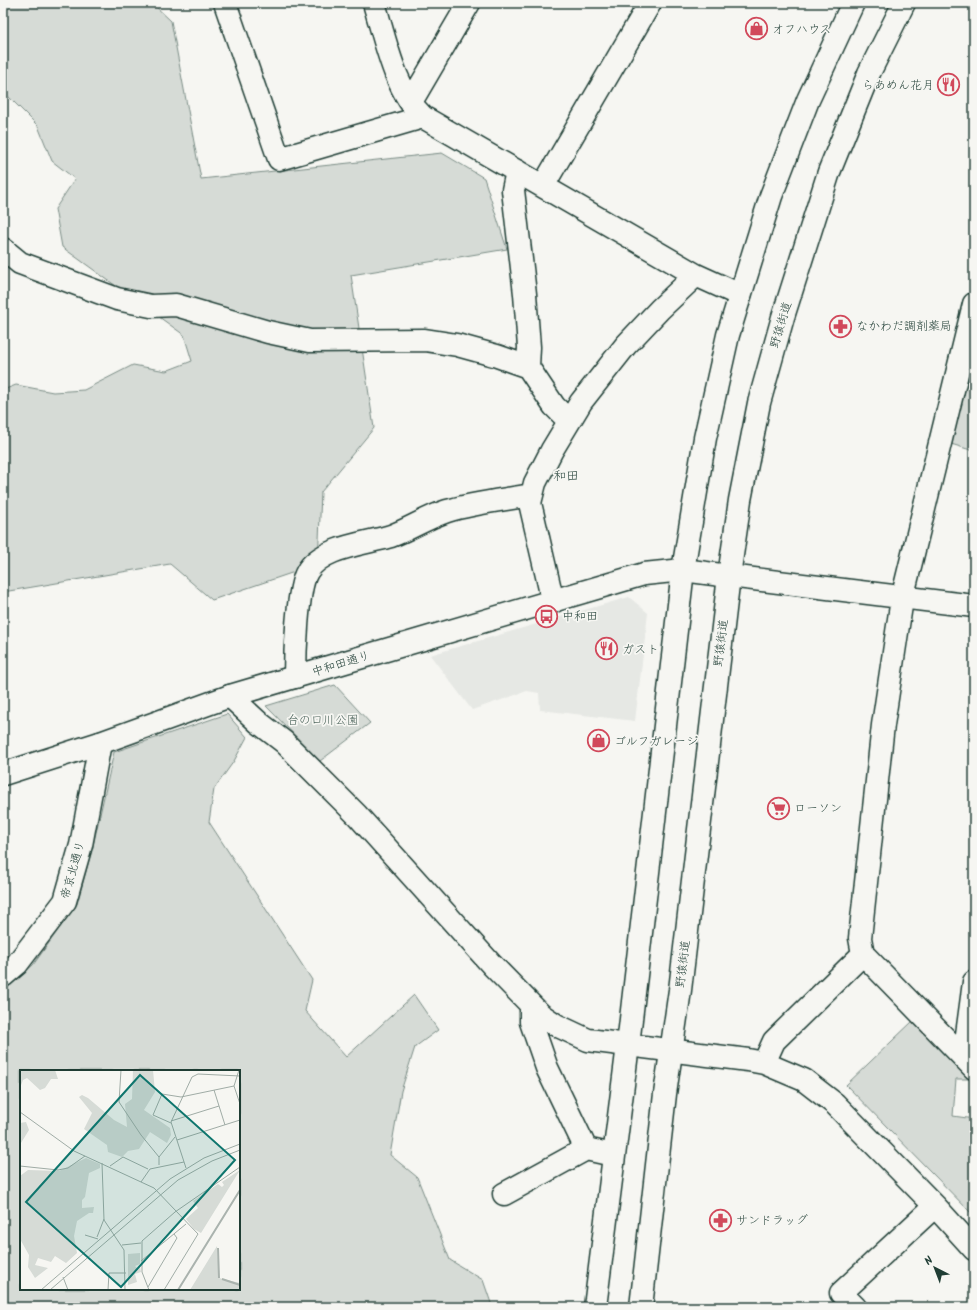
<svg xmlns="http://www.w3.org/2000/svg" width="977" height="1310" font-family="Kalam,'Klee One',sans-serif">
  <style>
    .built { fill: #e6e8e4 }
    .green { fill: #d6dbd6; stroke: #7a8c85; fill-rule: evenodd }
    .lines { fill: none; stroke-linecap: round; stroke-linejoin: round }
    .minor-casing { stroke: #1f3d34; stroke-width: 25 }
    .tertiary-casing { stroke: #1f3d34; stroke-width: 25 }
    .primary-casing { stroke: #1f3d34; stroke-width: 25 }
    .minor { stroke: #f6f6f2; stroke-width: 22 }
    .tertiary { stroke: #f6f6f2; stroke-width: 22 }
    .primary { stroke: #f6f6f2; stroke-width: 22 }
    .labels { text-anchor: middle; dominant-baseline: central; stroke-width: 3.5; stroke-linejoin: round; paint-order: stroke }
    .poi-label { font-size: 12px; fill: #1f3d34; stroke: #f6f6f2; text-anchor: start }
    .street-label { font-size: 12px; fill: #1f3d34; stroke: #f6f6f2 }
    .park-label { font-size: 12px; fill: #445d54; stroke: #f6f6f2 }
    .neighbourhood-label { font-size: 13px; fill: #1f3d34; stroke: #f6f6f2 }
    .inset-river { fill: none; stroke: #aab3ae; stroke-width: 2 }
    .inset-road { fill: none; stroke: #a0aca6; stroke-width: 1 }
    .view { fill: #0f766e; fill-opacity: 0.15; stroke: #0f766e; stroke-width: 2 }
    .inset-edge { fill: none; stroke: #1f3d34; stroke-width: 2 }
  </style>
  <rect width="100%" height="100%" fill="#f6f6f2"/>
  <filter id="ink" filterUnits="userSpaceOnUse"><feTurbulence type="fractalNoise" baseFrequency=".025" numOctaves="2"/><feDisplacementMap in="SourceGraphic" scale="8" xChannelSelector="R" yChannelSelector="G"/><feConvolveMatrix kernelMatrix="1 2 1 2 8 2 1 2 1" color-interpolation-filters="sRGB"/></filter>
  <g filter="url(#ink)">
    <path class="built" d="M 629,597 L 648,613 L 635,721 L 540,710 L 539,693 L 527,691 L 472,710 L 430,655 Z"/>
    <path class="green" d="M 3,3 L 152,3 L 171,21 L 201,179 L 442,153 L 484,178 L 507,249 L 351,275 L 374,428 L 321,492 L 318,564 L 212,600 L 170,564 L 3,592 L 3,390 L 16,385 L 53,392 L 84,390 L 133,365 L 166,371 L 192,361 L 184,335 L 62,247 L 55,209 L 75,179 L 52,161 L 38,126 L 3,91 Z
      M 974,355 L 974,451 L 951,444 Z
      M 335,685 L 370,723 L 320,761 L 266,706 Z
      M 227,714 L 247,737 L 234,761 L 214,789 L 209,822 L 312,980 L 305,1011 L 346,1057 L 414,995 L 438,1030 L 415,1047 L 401,1091 L 390,1155 L 417,1177 L 450,1260 L 483,1280 L 492,1306 L 495,1307 L 3,1307 L 3,991 L 33,965 L 77,904 L 93,846 L 114,752 ZM 21,1071 L 239,1071 L 239,1289 L 21,1289 Z
      M 914,1020 L 973,1079 L 956,1079 L 953,1116 L 974,1119 L 974,1216 L 846,1085 Z"/>
    <g class="lines">
      <defs>
        <path id="minor" d="M 225,3 L 279,159 L 423,117
          M 374,3 C 385,39 395,91 423,117 L 696,275 L 740,295
          M 411,102 L 469,3
          M 517,171 L 513,190 L 525,294 L 529,347 L 528,367 L 554,406 L 569,421
          M 543,186 L 650,3
          M 3,249 L 20,263 L 117,299 L 151,306 L 176,305 L 268,332 L 310,341 L 425,340 L 457,345 L 497,356 L 528,367
          M 974,304 L 902,599 L 883,725 L 860,938 L 863,954 L 974,1068
          M 729,576 L 974,606
          M 553,602 L 530,503 L 535,483 L 552,450 L 581,402 L 626,345 L 660,309 L 696,275
          M 295,677 C 295,656 297,588 307,572 C 321,547 365,544 391,536 C 410,529 428,517 447,511 C 474,503 503,500 531,495
          M 230,696 L 258,722 L 284,742 L 357,815 L 492,965 L 541,1015 L 556,1025 L 588,1040 L 748,1060 L 764,1063 L 804,1080 L 835,1104 L 935,1206 L 974,1249
          M 3,976 L 17,964 L 65,901 L 81,845 L 100,743
          M 531,1006 L 531,1022 L 547,1068 L 586,1149
          M 964,1057 L 974,982
          M 764,1063 L 774,1041 L 863,954
          M 504,1194 L 586,1149 L 613,1155
          M 855,1307 L 841,1293 L 935,1206"/>
        <path id="tertiary" d="M 3,774 L 100,743 L 230,696 L 644,574 L 683,570 L 729,576"/>
        <path id="primary" d="M 595,1307 L 628,1045 L 683,570 L 705,438 L 728,335 L 771,196 L 808,100 L 853,3
          M 641,1307 L 665,1094 L 680,990 L 729,576 L 740,500 L 759,403 L 783,317 L 829,172 L 869,73 L 904,3"/>
      </defs>
      <use href="#minor" class="minor-casing"/>
      <use href="#tertiary" class="tertiary-casing"/>
      <use href="#primary" class="primary-casing"/>
      <use href="#minor" class="minor"/>
      <use href="#tertiary" class="tertiary"/>
      <use href="#primary" class="primary"/>
    </g>
  </g>
  <defs>
    <symbol id="shop-ring" viewBox="-11 -11 22 22"><circle r="9.5" fill="#f6f6f2" stroke="#d1495b" stroke-width="1.5"/><path d="M-5-2.5h2.3a2.7 3.5 0 0 1 5.4 0H5L5.5 6h-11ZM-1.5-2.5h3a1.5 2.3 0 0 0-3 0Z" fill="#d1495b"/></symbol>
    <symbol id="restaurant-ring" viewBox="-11 -11 22 22"><circle r="9.5" fill="#f6f6f2" stroke="#d1495b" stroke-width="1.5"/><path d="M-5-6h1v4h1v-4h1v4h1v-4h1v5L-1.5 .5V6h-2V.5L-5-1ZM5-6V6H3V1.5H1.5Q1.5-4 5-6Z" fill="#d1495b"/></symbol>
    <symbol id="pharmacy-ring" viewBox="-11 -11 22 22"><circle r="9.5" fill="#f6f6f2" stroke="#d1495b" stroke-width="1.5"/><path d="M-2-6h4v4h4v4h-4v4h-4v-4h-4v-4h4Z" fill="#d1495b"/></symbol>
    <symbol id="bus-ring" viewBox="-11 -11 22 22"><circle r="9.5" fill="#f6f6f2" stroke="#d1495b" stroke-width="1.5"/><path d="M-5-6H5V4H4V6H2V4H-2V6H-4V4H-5ZM-3.5-4V0h7V-4ZM-3.5 1.2v1.5H-2V1.2ZM2 1.2v1.5H3.5V1.2Z" fill="#d1495b"/></symbol>
    <symbol id="supermarket-ring" viewBox="-11 -11 22 22"><circle r="9.5" fill="#f6f6f2" stroke="#d1495b" stroke-width="1.5"/><path d="M-6-5.5h2.5l.6 2H6L4.5 2H-2.5L-4.4-4H-6ZM-1.5 3.2a1.3 1.3 0 1 0 .1 0ZM3 3.2a1.3 1.3 0 1 0 .1 0Z" fill="#d1495b"/></symbol>
  </defs>
  <g fill-rule="evenodd">
    <use href="#shop-ring" x="744" y="16" width="25" height="25"/>
    <use href="#restaurant-ring" x="936" y="72" width="25" height="25"/>
    <use href="#pharmacy-ring" x="828" y="314" width="25" height="25"/>
    <use href="#bus-ring" x="534" y="604" width="25" height="25"/>
    <use href="#restaurant-ring" x="594" y="636" width="25" height="25"/>
    <use href="#shop-ring" x="586" y="728" width="25" height="25"/>
    <use href="#supermarket-ring" x="766" y="796" width="25" height="25"/>
    <use href="#pharmacy-ring" x="708" y="1208" width="25" height="25"/>
  </g>
  <g class="labels">
    <g class="poi-label">
      <text x="772" y="29">オフハウス</text>
      <text x="934" y="85" text-anchor="end">らあめん花月</text>
      <text x="856" y="326">なかわだ調剤薬局</text>
      <text x="562" y="616">中和田</text>
      <text x="622" y="649">ガスト</text>
      <text x="614" y="741">ゴルフガレージ</text>
      <text x="794" y="808">ローソン</text>
      <text x="736" y="1220">サンドラッグ</text>
    </g>
    <g class="street-label">
      <text transform="translate(781 325) rotate(-73)">野猿街道</text>
      <text transform="translate(721 643) rotate(-83)">野猿街道</text>
      <text transform="translate(341 664) rotate(-17)">中和田通り</text>
      <text transform="translate(73 870) rotate(-74)">帝京北通り</text>
      <text transform="translate(683 964) rotate(-83)">野猿街道</text>
    </g>
    <g class="park-label">
      <text x="323" y="720">台の口川公園</text>
    </g>
    <g class="neighbourhood-label">
      <text x="566" y="476">和田</text>
    </g>
  </g>
  <g transform="translate(20 1070)">
    <rect width="220" height="220" fill="#f6f6f2"/>
    <path d="M 0,0 L 35,0 L 38,9 L 31,9 L 25,18 L 20,20 L 7,8 L 3,10 L 0,18 ZM 113,0 L 133,0 L 135,22 L 124,40 L 150,58 L 151,65 L 147,73 L 130,62 L 119,79 L 108,81 L 102,87 L 88,82 L 87,75 L 64,59 L 72,43 L 59,27 L 62,25 L 68,28 L 94,50 L 107,57 L 105,34 L 112,29 ZM 6,52 L 9,60 L 1,73 L 0,53 ZM 66,88 L 80,94 L 80,98 L 69,103 L 65,127 L 62,130 L 62,138 L 74,137 L 73,143 L 69,143 L 57,151 L 54,166 L 57,183 L 46,193 L 35,186 L 31,192 L 18,188 L 15,195 L 28,198 L 15,208 L 8,197 L 9,185 L 0,169 L 0,106 L 8,100 L 39,101 ZM 220,100 L 181,163 L 174,159 L 166,149 L 178,138 L 173,131 L 198,114 L 202,117 L 204,115 L 202,112 ZM 197,176 L 199,208 L 220,213 L 220,220 L 170,220 ZM 120,183 L 120,194 L 115,196 L 118,199 L 120,197 L 121,202 L 115,204 L 117,212 L 108,215 L 108,184 Z" fill="#d6dbd6"/>
    <path class="inset-river" d="M 198,178 L 199,208M 202,209 L 220,215M 158,220 L 220,120"/>
    <path class="inset-road" d="M 101,0 L 99,32 L 121,65 L 139,87M 219,0 L 214,16 L 220,34M 194,20 L 205,55M 0,42 L 54,81 L 134,118 L 178,164 L 144,220M 151,51 L 199,36M 151,53 L 133,45 L 142,24 L 161,27 L 214,16M 157,70 L 220,50M 82,93 L 84,150 L 104,180 L 105,220M 139,95 L 139,87 L 155,67M 0,96 L 38,100 L 48,98 L 65,86M 90,96 L 103,87 L 128,99M 166,98 L 151,52 L 172,7 L 178,4 L 220,6M 121,112 L 130,99 L 164,92M 65,165 L 78,169M 77,167 L 84,149M 102,175 L 121,173M 121,191 L 166,154M 43,207 L 48,220M 128,217 L 157,168 L 154,164M 21,220 L 150,109 L 184,88 L 220,74M 30,220 L 158,110 L 192,91 L 220,80M 88,220 L 89,203 L 106,203M 129,220 L 122,202 L 122,171 L 155,142 L 220,97"/>
    <path class="view" d="M 120,5 L 215,90 L 101,217 L 6,132 Z"/>
    <rect width="220" height="220" class="inset-edge"/>
  </g>
  <rect width="977" height="1310" fill="none" stroke="#f6f6f2" stroke-width="16"/>
  <rect x="8" y="8" width="961" height="1294" fill="none" stroke="#1f3d34" stroke-width="1.5" filter="url(#ink)"/>
  <g transform="translate(935 1268) rotate(318)" stroke="#f6f6f2" stroke-width="3" paint-order="stroke">
  <path d="M0-3L7 15L0 10L-7 15Z" fill="#1f3d34"/>
  <text y="-6" font-size="11" font-weight="bold" text-anchor="middle" fill="#1f3d34">N</text>
  </g>
</svg>
